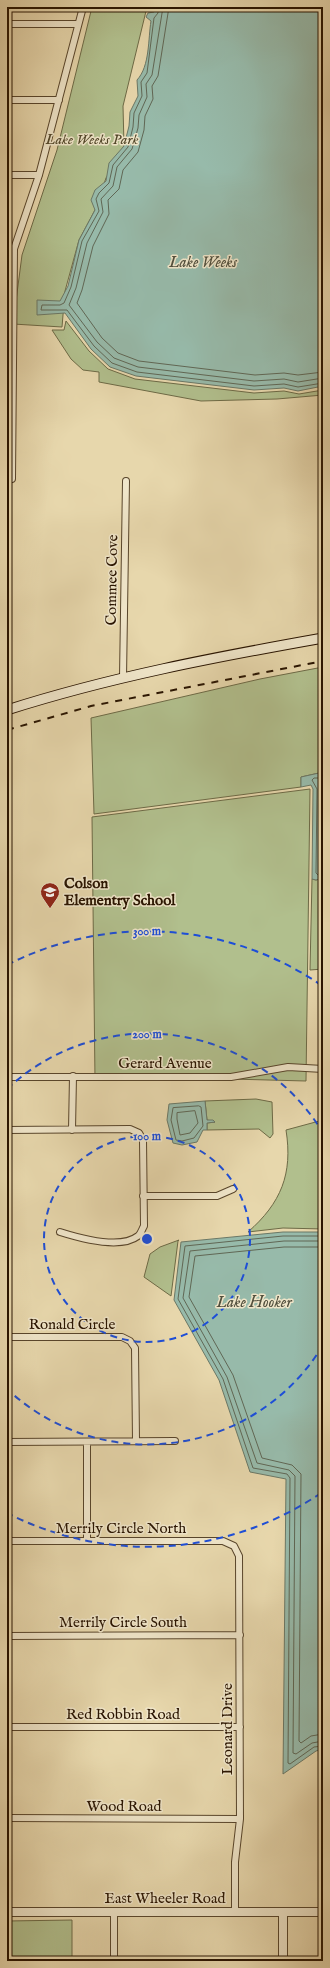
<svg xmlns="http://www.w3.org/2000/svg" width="330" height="1968" font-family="'IM FELL English',serif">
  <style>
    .green { fill: #b1bf8d; stroke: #6d6a46 }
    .water { fill: #97baaa; stroke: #6b7866 }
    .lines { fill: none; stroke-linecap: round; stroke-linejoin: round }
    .shore { stroke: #606755; stroke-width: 1 }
    .minor-casing { stroke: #58452b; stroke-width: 8 }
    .tertiary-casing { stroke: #58452b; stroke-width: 10 }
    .secondary-casing { stroke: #291400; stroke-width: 11 }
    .minor { stroke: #efe5c9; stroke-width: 6 }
    .tertiary { stroke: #efe5c9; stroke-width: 8 }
    .secondary { stroke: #efe5c9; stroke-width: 9 }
    .rail { stroke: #291400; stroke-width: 2; stroke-dasharray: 7 7; stroke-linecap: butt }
    .ring { fill: none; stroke: #1d4ed8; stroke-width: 2; stroke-dasharray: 7 5 }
    .labels { text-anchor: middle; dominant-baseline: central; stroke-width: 3; stroke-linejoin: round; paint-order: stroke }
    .park-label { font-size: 15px; font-style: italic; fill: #52472a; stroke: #efe5c9 }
    .street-label { font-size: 15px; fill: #291400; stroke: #efe5c9 }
    .poi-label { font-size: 15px; font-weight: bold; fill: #291400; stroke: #efe5c9; text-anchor: start }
    .water-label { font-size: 16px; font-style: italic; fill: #504e3c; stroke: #efe5c9 }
    .centre { fill: #1d4ed8; stroke: #efe5c9; stroke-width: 2 }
    .ring-label { font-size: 12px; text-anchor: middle; font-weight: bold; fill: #1d4ed8; stroke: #efe5c9; stroke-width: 3; stroke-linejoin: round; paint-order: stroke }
  </style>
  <rect width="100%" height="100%" fill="#e7d7ac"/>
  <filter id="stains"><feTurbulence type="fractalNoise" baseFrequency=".005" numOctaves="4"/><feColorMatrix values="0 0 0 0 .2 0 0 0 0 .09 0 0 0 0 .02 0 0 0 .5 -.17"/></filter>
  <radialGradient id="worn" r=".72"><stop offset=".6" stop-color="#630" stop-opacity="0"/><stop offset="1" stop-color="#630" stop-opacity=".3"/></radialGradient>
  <path class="green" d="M 92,7 L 147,7 L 123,106 L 124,146 L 106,178 L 95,210 L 79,240 L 65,291 L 62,327 L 13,324 L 22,255 L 57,150 Z
    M 66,321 L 89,351 L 108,369 L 135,379 L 254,393 L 284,391 L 299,394 L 323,390 L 323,395 L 277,399 L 201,401 L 99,382 L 99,372 L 83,370 L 71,359 L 52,330 L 64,330 Z
    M 323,667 L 323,775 L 319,773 L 301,777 L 301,787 L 94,814 L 91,718 L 260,679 Z
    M 310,789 L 306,1081 L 192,1078 L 95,1080 L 92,817 Z
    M 323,878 L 323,969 L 310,970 L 312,879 L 316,880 Z
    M 256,1099 L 272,1102 L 273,1134 L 270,1138 L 259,1129 L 207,1130 L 207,1123 L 215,1122 L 207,1120 L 205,1101 Z
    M 323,1120 L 323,1229 L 283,1228 L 248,1232 C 281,1203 293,1174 286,1130 Z
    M 179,1240 L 178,1241 L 171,1296 L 144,1277 L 150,1254 L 160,1247 Z
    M 72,1920 L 72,1961 L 7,1961 L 7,1921 Z"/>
  <path class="water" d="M 153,7 L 313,7 L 314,9 L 323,7 L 323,386 L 298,391 L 284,388 L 254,390 L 136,376 L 110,367 L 91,349 L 65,313 L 37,315 L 37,300 L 60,301 L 68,286 L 79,240 L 95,210 L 91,200 L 95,190 L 106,181 L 109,163 L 124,146 L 129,126 L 130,112 L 138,96 L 137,80 C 150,66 148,39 151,21 L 146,17 L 148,13 L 154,12 Z
    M 319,773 L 323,775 L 323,878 L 316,880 L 312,879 L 313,789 L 311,785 L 301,787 L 301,777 Z
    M 205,1101 L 207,1120 L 213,1120 L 215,1122 L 207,1123 L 207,1130 L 203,1130 L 197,1142 L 182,1145 L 173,1143 L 167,1120 L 169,1104 Z
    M 283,1232 L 323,1232 L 323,1749 L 316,1751 L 283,1774 L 286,1479 L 250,1472 L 219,1380 L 174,1300 L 181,1242 Z"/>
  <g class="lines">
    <path class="shore" d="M 158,7 L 158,13 L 154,18 L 147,73 L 141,82 L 142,96 L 134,113 L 133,127 L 128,147 L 113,165 L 109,183 L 99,193 L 96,199 L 99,211 L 82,241 L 71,287 L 64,303 L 60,305 L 42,305 L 41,310 L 67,310 L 94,346 L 112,363 L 137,372 L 254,386 L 284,384 L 298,387 L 323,383
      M 163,7 L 152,75 L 146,84 L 147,97 L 139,115 L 138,128 L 132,149 L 117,167 L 113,186 L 101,199 L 103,212 L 87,243 L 76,288 L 69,305 L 97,342 L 114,358 L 138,367 L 254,381 L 284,379 L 298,382 L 323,378
      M 169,7 L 158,76 L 152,86 L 153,99 L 145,116 L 144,130 L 138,152 L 123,170 L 119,189 L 108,200 L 109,214 L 93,246 L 82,290 L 77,303 L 102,338 L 118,353 L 139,361 L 255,375 L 284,373 L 298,375 L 323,372
      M 323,778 L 314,778 L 312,780 L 317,789 L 316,873 L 318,875 L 323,874
      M 323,783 L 321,867 L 323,869
      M 199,1106 L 201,1107 L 203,1126 L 194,1138 L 182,1141 L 176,1140 L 171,1120 L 173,1108 Z
      M 195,1111 L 198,1123 L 190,1133 L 180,1135 L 177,1119 L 177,1113 Z
      M 323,1236 L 283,1236 L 185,1246 L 178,1299 L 223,1379 L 253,1468 L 287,1474 L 290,1478 L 288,1763 L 290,1764 L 314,1747 L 323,1746
      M 323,1241 L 284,1241 L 190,1251 L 183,1298 L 227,1377 L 257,1463 L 289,1470 L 295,1476 L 293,1753 L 296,1754 L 312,1743 L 323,1741
      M 323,1247 L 284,1247 L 195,1256 L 189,1297 L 233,1375 L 262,1458 L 292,1465 L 301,1474 L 299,1741 L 301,1743 L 311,1736 L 323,1734"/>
    <defs>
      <path id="minor" d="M 7,24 L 78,24
        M 7,100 L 59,100
        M 7,175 L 39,175
        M 7,480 L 12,479 L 14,249 L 39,175 L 83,7
        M 123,678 L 126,481
        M 7,1077 L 231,1077 L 288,1067 L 323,1069
        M 7,1130 L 130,1129 L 139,1133 L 143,1140 L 144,1226 C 142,1229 141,1234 138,1236 C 120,1250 79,1238 60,1232
        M 72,1130 L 73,1076
        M 143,1196 L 217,1196 L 233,1189
        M 7,1337 L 122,1337 L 130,1341 L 135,1348 L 136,1441
        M 7,1442 L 175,1441
        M 7,1541 L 223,1541 L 234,1546 L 239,1556 L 240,1819 L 235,1862 L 235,1912
        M 87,1541 L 87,1442
        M 7,1636 L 240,1635
        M 7,1727 L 240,1727
        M 7,1818 L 240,1819
        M 114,1912 L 114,1961"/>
      <path id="tertiary" d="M 7,1912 L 323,1912
        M 283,1912 L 283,1961"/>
      <path id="secondary" d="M 7,710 C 110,677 216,657 323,638"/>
    </defs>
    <use href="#minor" class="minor-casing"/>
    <use href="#tertiary" class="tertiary-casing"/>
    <use href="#secondary" class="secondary-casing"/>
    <use href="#minor" class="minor"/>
    <use href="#tertiary" class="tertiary"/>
    <use href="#secondary" class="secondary"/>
    <path class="rail" d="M 7,730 L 91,706 L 323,661"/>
  </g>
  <g class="ring">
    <circle cx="147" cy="1239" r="103"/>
    <path d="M323 1345A205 205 0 0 1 7 1389M7 1089A205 205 0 0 1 323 1133"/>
    <path d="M321 1493A308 308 0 0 1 7 1513M7 965A308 308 0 0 1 321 985"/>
  </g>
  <defs>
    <symbol id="school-pin" viewBox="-11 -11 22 30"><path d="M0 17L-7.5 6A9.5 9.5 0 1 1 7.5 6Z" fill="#8f2418" stroke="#efe5c9"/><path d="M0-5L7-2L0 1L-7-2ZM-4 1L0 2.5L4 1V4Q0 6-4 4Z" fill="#fff"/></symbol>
  </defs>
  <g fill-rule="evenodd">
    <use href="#school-pin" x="39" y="881" width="22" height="30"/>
  </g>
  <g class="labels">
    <g class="park-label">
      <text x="92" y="139">Lake Weeks Park</text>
    </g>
    <g class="street-label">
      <text transform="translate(112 580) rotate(-89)">Commee Cove</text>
      <text x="165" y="1063">Gerard Avenue</text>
      <text x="72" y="1324">Ronald Circle</text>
      <text x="121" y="1528">Merrily Circle North</text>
      <text x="123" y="1622">Merrily Circle South</text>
      <text x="123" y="1714">Red Robbin Road</text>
      <text transform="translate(227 1729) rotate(-90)">Leonard Drive</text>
      <text x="124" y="1806">Wood Road</text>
      <text x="165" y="1898">East Wheeler Road</text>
    </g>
    <g class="poi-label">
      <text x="64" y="883">Colson<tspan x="64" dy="17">Elementry School</tspan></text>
    </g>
    <g class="water-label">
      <text x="203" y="263">Lake Weeks</text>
      <text x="254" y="1303">Lake Hooker</text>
    </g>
  </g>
  <circle cx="147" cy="1239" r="6" class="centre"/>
  <g class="ring-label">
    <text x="147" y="935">300 m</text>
    <text x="147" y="1038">200 m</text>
    <text x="147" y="1140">100 m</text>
  </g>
  <rect width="330" height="1968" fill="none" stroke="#e7d7ac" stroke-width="24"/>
  <rect x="8" y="8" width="314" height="1952" fill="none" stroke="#291400" stroke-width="2"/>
  <rect x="12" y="12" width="306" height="1944" fill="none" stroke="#291400"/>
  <rect width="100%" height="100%" filter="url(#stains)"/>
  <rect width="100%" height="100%" fill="url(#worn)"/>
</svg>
